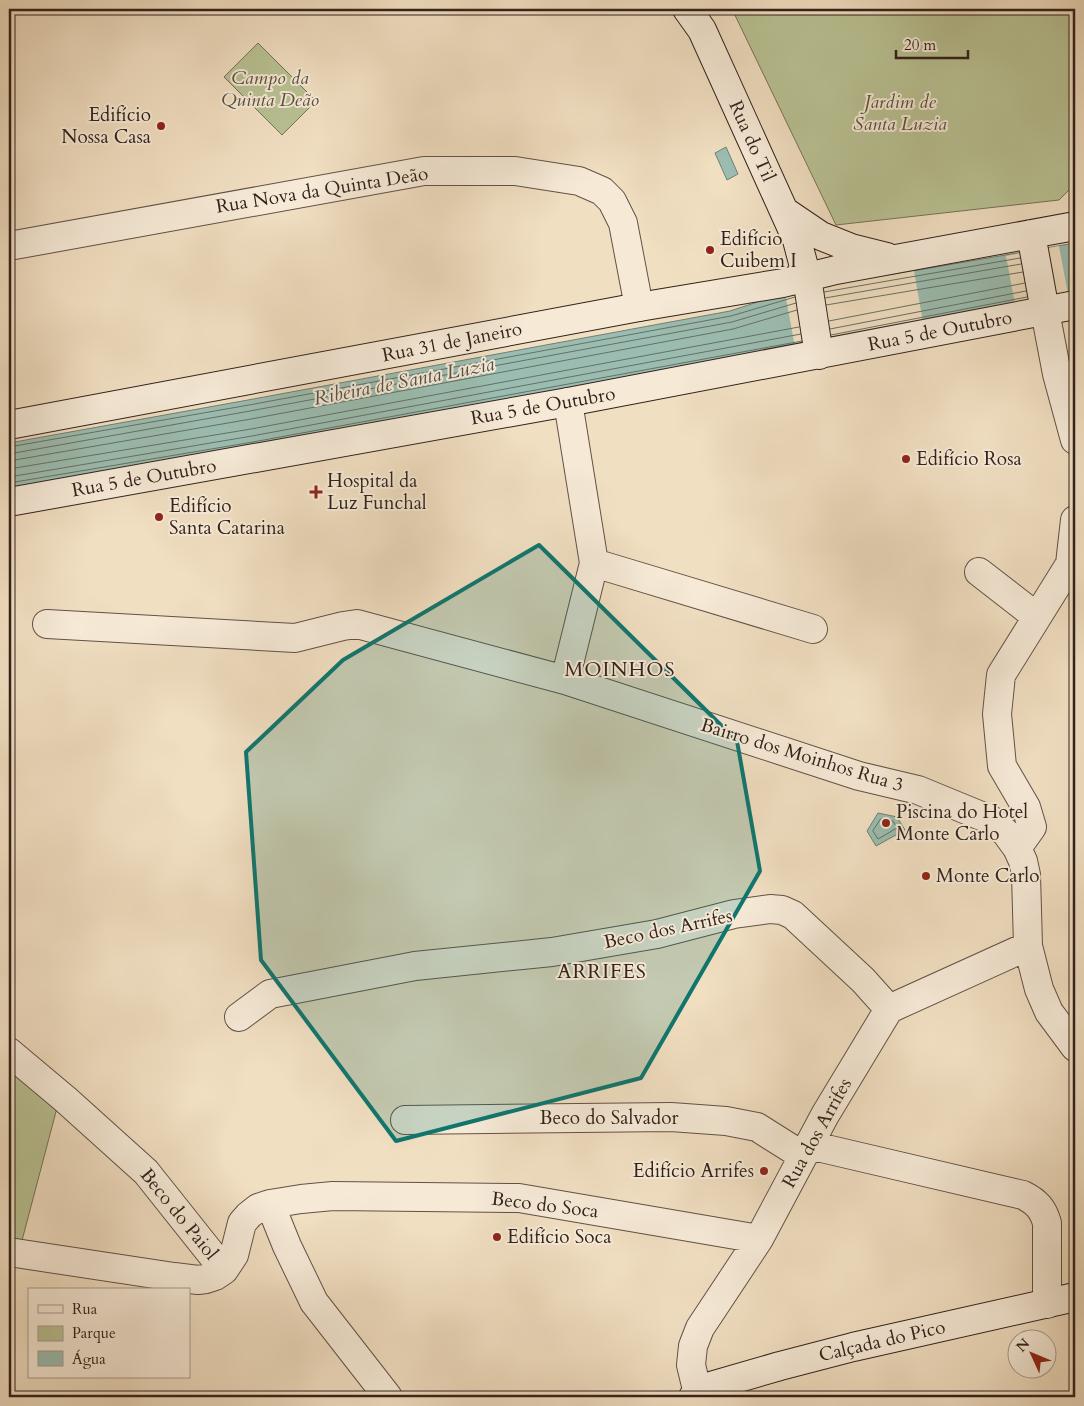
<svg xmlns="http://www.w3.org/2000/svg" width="1084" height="1406" font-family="Cardo,serif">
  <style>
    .green { fill: #b9c294; stroke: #767258 }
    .water { fill: #9bbdb1; stroke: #717f75 }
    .pier { fill: #f1dfc2 }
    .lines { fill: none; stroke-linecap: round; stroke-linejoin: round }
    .shore { stroke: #667066; stroke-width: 1 }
    .street-casing { stroke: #625146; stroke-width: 30 }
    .secondary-casing { stroke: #32221c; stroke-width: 30 }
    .street { stroke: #f6ead7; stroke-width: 28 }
    .secondary { stroke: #f6ead7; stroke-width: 28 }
    .marked { fill: #0f766e; fill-opacity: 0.2; stroke: #0f766e; stroke-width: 4; stroke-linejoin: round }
    .poi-dot { fill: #8f2418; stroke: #f6ead7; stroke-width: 2 }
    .labels { text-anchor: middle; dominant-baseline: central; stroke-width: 4; stroke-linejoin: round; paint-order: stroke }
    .park-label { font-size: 19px; font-style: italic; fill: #5a5240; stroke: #f6ead7 }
    .poi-label { font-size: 19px; fill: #32221c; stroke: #f6ead7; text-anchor: start }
    .street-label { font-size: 19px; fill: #32221c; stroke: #f6ead7 }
    .water-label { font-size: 20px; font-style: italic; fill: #525049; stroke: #f6ead7 }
    .neighbourhood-label { font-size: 20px; letter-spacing: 1px; fill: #32221c; stroke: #f6ead7 }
  </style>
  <rect width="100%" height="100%" fill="#f1dfc2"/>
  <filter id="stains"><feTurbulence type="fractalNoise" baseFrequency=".004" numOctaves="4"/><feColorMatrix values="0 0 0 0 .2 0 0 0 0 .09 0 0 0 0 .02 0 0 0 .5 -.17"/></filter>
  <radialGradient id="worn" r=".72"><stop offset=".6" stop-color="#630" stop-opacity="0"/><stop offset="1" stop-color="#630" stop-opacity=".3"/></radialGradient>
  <path class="green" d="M 732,9 L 1075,9 L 1075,184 L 1059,200 L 836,225 Z
    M 258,43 L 316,101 L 282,135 L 224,77 Z
    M 9,1065 L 58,1104 L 20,1248 L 9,1246 Z"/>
  <path class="water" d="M 726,147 L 738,174 L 727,180 L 715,153 Z
    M 1075,243 L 1075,293 L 502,400 L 9,488 L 9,443 L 248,400 L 730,311 L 785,293 Z
    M 878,813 L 897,817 L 905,830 L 876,846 L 867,831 Z"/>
  <path class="pier" d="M 1059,246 L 1068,294 L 1015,304 L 1006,256 Z
    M 914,271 L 923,322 L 795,347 L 785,293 Z"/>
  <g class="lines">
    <path class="shore" d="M 824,292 L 1020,258
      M 825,298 L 1021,264
      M 826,305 L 1023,272
      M 829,321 L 1025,283
      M 830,329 L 1026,291
      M 831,335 L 1027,297
      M 9,447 L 249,405 L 731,316 L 795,297
      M 9,454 L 250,411 L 732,322 L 796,303
      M 9,461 L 251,419 L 733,329 L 797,310
      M 9,469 L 251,429 L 799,327
      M 9,477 L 252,436 L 801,334
      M 9,483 L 253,442 L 802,341
      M 881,819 L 893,821 L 897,828 L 878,839 L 873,831 Z"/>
    <defs>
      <path id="street" d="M 9,246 L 424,171 L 515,171 L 579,181 L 602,191 L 612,201 L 623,223 L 639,307
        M 1045,311 L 1057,374 L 1075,440
        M 594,563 L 813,629
        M 979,572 L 1037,617
        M 47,624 L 295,638 L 343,626 L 357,624 L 565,680 L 859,776 L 918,790 L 991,820 L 1006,833 L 1017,848 L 1023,861 L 1026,875 L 1028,946 L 1039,989 L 1049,1012 L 1075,1047
        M 565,680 L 594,563 L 568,402
        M 1017,848 L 1032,827 L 1026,807 L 1002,766 L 997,714 L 1001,675 L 1070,564 L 1075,520
        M 239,1017 L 270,994 L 415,966 L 552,952 L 657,934 L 734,914 L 770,909 L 782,910 L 793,915 L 863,980 L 889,1009
        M 9,1052 L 65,1099 L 146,1172 L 224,1270
        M 405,1120 L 671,1117 L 726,1121 L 757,1127 L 803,1156
        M 809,1145 L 1023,1195 C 1037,1202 1043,1209 1047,1223 L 1047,1304
        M 270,1204 L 287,1246 L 314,1302 L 388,1397
        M 9,1252 L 174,1277 L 198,1280 L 206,1279 L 215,1276 L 224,1270 L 234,1255 L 242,1223 L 249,1215 L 258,1208 L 270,1204 L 301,1199 L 333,1196 L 519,1198 L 759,1239
        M 698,1394 L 691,1365 L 693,1346 L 700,1328 L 759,1239 L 825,1115 L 889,1009 L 1028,946"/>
      <path id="secondary" d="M 687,9 L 702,30 L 797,240 L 807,278 L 819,355
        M 784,211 L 821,236 L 851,248 L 887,257
        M 1031,234 L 1045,311
        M 9,425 L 639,307 L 783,283 L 836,270 L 1075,226
        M 9,502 L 568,402 L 1075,305
        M 693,1397 L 711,1386 L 780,1366 L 853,1347 L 1075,1297"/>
    </defs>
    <use href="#street" class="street-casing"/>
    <use href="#secondary" class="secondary-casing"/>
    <use href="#street" class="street"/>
    <use href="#secondary" class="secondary"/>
  </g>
  <path class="marked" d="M 539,545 L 737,741 L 760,871 L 641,1078 L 396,1141 L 261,960 L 246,752 L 343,660 Z"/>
  <g class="poi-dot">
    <circle cx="161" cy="126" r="5"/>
    <circle cx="710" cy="250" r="5"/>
    <circle cx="906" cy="459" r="5"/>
    <path d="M313.5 484.5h5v5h5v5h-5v5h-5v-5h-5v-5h5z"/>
    <circle cx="159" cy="517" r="5"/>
    <circle cx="886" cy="823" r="5"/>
    <circle cx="926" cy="876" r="5"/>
    <circle cx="764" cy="1171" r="5"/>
    <circle cx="497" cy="1237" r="5"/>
  </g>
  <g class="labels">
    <g class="park-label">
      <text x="270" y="78">Campo da<tspan x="270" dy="22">Quinta Deão</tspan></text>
      <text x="900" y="102">Jardim de<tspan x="900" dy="22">Santa Luzia</tspan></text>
    </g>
    <g class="poi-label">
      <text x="151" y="115" text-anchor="end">Edifício<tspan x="151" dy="22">Nossa Casa</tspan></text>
      <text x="720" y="239">Edifício<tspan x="720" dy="22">Cuibem I</tspan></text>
      <text x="916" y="459">Edifício Rosa</text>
      <text x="327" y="481">Hospital da<tspan x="327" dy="22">Luz Funchal</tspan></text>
      <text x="169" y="506">Edifício<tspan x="169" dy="22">Santa Catarina</tspan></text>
      <text x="896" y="812">Piscina do Hotel<tspan x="896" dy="22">Monte Carlo</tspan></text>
      <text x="936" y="876">Monte Carlo</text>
      <text x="754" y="1171" text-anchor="end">Edifício Arrifes</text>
      <text x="507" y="1237">Edifício Soca</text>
    </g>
    <g class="street-label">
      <text transform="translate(752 141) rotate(66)">Rua do Til</text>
      <text transform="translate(322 190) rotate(-9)">Rua Nova da Quinta Deão</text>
      <text transform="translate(940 331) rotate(-11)">Rua 5 de Outubro</text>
      <text transform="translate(452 342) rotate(-11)">Rua 31 de Janeiro</text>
      <text transform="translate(543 406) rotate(-10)">Rua 5 de Outubro</text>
      <text transform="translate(144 478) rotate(-10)">Rua 5 de Outubro</text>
      <text transform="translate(802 755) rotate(17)">Bairro dos Moinhos Rua 3</text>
      <text transform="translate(668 929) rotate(-12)">Beco dos Arrifes</text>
      <text x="609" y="1118">Beco do Salvador</text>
      <text transform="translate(817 1133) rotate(-61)">Rua dos Arrifes</text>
      <text transform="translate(545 1205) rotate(7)">Beco do Soca</text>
      <text transform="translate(179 1214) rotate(51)">Beco do Paiol</text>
      <text transform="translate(882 1341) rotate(-13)">Calçada do Pico</text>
    </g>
    <g class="water-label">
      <text transform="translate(404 381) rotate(-11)">Ribeira de Santa Luzia</text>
    </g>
    <g class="neighbourhood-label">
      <text x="620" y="669">MOINHOS</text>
      <text x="602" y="971">ARRIFES</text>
    </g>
  </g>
  <rect width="1084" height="1406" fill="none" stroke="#f1dfc2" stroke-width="30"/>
  <rect x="10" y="10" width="1064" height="1386" fill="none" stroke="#32221c" stroke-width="2.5"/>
  <rect x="15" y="15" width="1054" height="1376" fill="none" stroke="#32221c"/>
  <rect x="28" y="1288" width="162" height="90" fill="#f6ead7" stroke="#a89a8c"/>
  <rect x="38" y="1305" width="25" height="8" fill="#f6ead7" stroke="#a89a8c"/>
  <text x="72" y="1314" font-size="15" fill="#32221c">Rua</text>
  <rect x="38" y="1326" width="25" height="15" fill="#b9c294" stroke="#a89a8c"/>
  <text x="72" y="1338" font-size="15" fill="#32221c">Parque</text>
  <rect x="38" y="1351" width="25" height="15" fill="#9bbdb1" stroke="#a89a8c"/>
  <text x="72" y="1364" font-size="15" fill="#32221c">Água</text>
  <g transform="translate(1032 1354) rotate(314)"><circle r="24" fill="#f6ead7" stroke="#a89a8c"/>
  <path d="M0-4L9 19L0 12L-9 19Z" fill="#8f2418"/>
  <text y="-8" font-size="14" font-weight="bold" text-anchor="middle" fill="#32221c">N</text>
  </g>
  <path d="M896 50v8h72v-8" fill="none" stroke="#32221c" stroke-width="2.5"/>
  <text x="904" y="50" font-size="15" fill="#32221c" stroke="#f6ead7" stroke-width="4" paint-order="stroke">20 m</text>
  <rect width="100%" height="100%" filter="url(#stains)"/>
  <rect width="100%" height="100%" fill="url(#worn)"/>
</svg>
